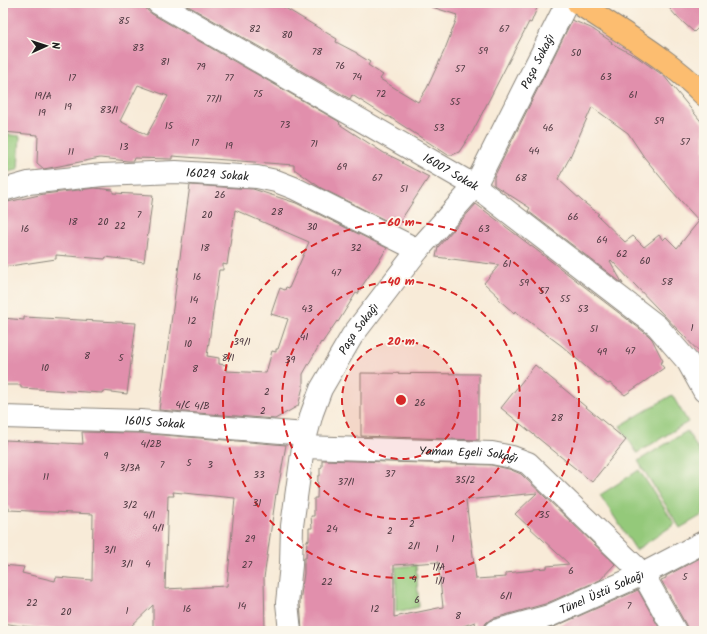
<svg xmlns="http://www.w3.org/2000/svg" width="707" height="634" font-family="Kalam,sans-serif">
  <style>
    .green { fill: #94c97a; stroke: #58724b }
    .building { fill: #e18fac; fill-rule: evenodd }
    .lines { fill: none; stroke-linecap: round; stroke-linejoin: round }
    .minor-casing { stroke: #8a847a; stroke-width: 24 }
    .major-casing { stroke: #8a847a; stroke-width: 24 }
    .minor { stroke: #fff; stroke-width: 22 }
    .major { stroke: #fcbd6f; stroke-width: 22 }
    .ring { fill: none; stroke: #d62828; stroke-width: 2; stroke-dasharray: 7 5 }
    .labels { text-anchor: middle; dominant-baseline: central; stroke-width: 3.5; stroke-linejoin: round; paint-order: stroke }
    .number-label { font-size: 10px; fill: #4d3940 }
    .street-label { font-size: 12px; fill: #1c1c1c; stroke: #fbf7ec }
    .centre { fill: #d62828; stroke: #fbf7ec; stroke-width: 2 }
    .ring-label { font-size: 12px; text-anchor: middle; font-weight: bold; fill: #d62828; stroke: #fbf7ec; stroke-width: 3.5; stroke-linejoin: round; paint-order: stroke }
  </style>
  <rect width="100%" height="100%" fill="#fbf7ec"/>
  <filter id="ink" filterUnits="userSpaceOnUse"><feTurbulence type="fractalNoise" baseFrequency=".025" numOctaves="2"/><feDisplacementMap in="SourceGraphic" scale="8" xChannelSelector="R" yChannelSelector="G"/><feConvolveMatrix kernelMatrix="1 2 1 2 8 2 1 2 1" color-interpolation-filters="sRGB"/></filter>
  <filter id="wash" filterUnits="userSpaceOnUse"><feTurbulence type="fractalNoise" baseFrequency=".012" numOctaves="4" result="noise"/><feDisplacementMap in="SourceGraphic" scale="16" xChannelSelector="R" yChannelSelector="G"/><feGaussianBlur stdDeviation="0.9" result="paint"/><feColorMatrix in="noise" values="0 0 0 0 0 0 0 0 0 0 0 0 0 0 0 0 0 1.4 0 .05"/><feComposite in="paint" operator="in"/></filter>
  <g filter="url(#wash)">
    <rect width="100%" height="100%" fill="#f8ebd8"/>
    <path class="green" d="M 3,134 L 20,136 L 18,170 L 3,173 Z
      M 672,395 L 688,422 L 637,453 L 620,426 Z
      M 687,431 L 704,459 L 704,514 L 680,528 L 638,461 Z
      M 639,470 L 675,524 L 636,550 L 600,495 Z
      M 416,565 L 419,607 L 396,612 L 396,567 Z"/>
    <g id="blocks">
      <path class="building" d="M 3,3 L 146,3 L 147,10 L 152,14 L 338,121 L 340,123 L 339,124 L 384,153 L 403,162 L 402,163 L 429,177 L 397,226 L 321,188 L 294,169 L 294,165 L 172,156 L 172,159 L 134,158 L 133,161 L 128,161 L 100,158 L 44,169 L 37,163 L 38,135 L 3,132 ZM 138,85 L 168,96 L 147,135 L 120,121 Z
        M 183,3 L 277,3 L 337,39 L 336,42 L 357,53 L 357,54 L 370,62 L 368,65 L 383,75 L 380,79 L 418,102 L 427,88 L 445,49 L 457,18 L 456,18 L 457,15 L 429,6 L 429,3 L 539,3 L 531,23 L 529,22 L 473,131 L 459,152 L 452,155 L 448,155 L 388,116 L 387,117 L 352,95 L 350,99 Z
        M 665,3 L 704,3 L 704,22 L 694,32 L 676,16 Z
        M 572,20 L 591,28 L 612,42 L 611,43 L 637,57 L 664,76 L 704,125 L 704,357 L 611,260 L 610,261 L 623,284 L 528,211 L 530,208 L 494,185 L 494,177 ZM 592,107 L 628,133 L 644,157 L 671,190 L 699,221 L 677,248 L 666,237 L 663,240 L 659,235 L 644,247 L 633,236 L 625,242 L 597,215 L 599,214 L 582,201 L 558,179 L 569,159 Z
        M 190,185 L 253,189 L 296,203 L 387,248 L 379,261 L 362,286 L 358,294 L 356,293 L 338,322 L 337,321 L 322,343 L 321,342 L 303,374 L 303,387 L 298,406 L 275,419 L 159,410 ZM 235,210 L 309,242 L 289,288 L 286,287 L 285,290 L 280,288 L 276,299 L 271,314 L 288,319 L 278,349 L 276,349 L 276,352 L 272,351 L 266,373 L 226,371 L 227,365 L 219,364 L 219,358 L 207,356 L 219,270 L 223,270 L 223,264 L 227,265 Z
        M 95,188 L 113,190 L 113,193 L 153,195 L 144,262 L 106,257 L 105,259 L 56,255 L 56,259 L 3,267 L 3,203 L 44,194 Z
        M 476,204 L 648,335 L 652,339 L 663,361 L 660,363 L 664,368 L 625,395 L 610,383 L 608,384 L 593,373 L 562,346 L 515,311 L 514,313 L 498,299 L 499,297 L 484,283 L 499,265 L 436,257 L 438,247 Z
        M 24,317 L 136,323 L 127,394 L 103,391 L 102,393 L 21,388 L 21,385 L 3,385 L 3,318 L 24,320 Z
        M 535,365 L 626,440 L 592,482 L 501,408 Z
        M 361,373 L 479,374 L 479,440 L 361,436 Z
        M 82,432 L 139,433 L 286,445 L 277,495 L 276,494 L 264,578 L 265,631 L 153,631 L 153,605 L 126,631 L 72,631 L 21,626 L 3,623 L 3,565 L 24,567 L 22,573 L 55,581 L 56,577 L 92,580 L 93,514 L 9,510 L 9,507 L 3,507 L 3,444 L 5,444 L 5,440 L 83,444 ZM 173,492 L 235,498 L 227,586 L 165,589 L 168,496 L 174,496 Z
        M 322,460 L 491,465 L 509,469 L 521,474 L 615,564 L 600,580 L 545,604 L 491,619 L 486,623 L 483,628 L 483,631 L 477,631 L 475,622 L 449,631 L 302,631 L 300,602 L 304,573 L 304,558 L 306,558 L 307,540 L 309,541 L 309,528 L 312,528 L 311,516 L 314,516 L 314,498 L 317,498 L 318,476 L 320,476 L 320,468 L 322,467 ZM 537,493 L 515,514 L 569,564 L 547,566 L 547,568 L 534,569 L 534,570 L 506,573 L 506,577 L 476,579 L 466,500 ZM 438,562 L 443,607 L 394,617 L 394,565 Z
        M 704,556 L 704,631 L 687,631 L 686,625 L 661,580 L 666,578 L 666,576 Z
        M 638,590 L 661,631 L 542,631 L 554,627 Z"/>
    </g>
  </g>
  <g filter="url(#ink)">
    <use href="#blocks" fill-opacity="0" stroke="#8a847a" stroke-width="1"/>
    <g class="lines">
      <defs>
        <g id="minor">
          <path id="s1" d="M 158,3 L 475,186 L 657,326 L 688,362 L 704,391"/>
          <path id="s2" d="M 3,190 L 28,183 L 102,175 L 176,172 L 257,177 L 276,181 L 294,188 L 418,250"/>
          <path id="s3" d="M 3,417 L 140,421 L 306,434"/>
          <path id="s4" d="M 303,447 L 492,453 L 512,457 L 528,463 L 643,574 L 675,631"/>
          <path id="s5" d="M 290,631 L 287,603 L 291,565 L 292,526 L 303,447 L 312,413 L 321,389 L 352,336 L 418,250 L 475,186 L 567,3"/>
          <path id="s6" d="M 495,631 L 549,616 L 643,574 L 704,542"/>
        </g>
        <path id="major" d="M 578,3 C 621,32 668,58 704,95"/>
      </defs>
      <use href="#minor" class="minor-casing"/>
      <use href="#major" class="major-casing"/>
      <use href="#minor" class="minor"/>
      <use href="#major" class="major"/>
    </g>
  </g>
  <circle cx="401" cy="400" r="59" fill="#d62828" fill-opacity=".12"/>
  <g class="ring">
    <circle cx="401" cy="400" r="59"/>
    <circle cx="401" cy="400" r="119"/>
    <circle cx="401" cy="400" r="178"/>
  </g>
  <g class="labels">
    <g class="number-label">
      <text x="124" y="21">85</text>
      <text x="255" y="29">82</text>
      <text x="504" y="29">67</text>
      <text x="287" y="35">80</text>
      <text x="138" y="48">83</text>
      <text x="483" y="51">59</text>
      <text x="317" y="52">78</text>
      <text x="576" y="53">50</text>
      <text x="165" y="62">81</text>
      <text x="340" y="66">76</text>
      <text x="201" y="67">79</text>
      <text x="460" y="69">57</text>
      <text x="357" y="77">74</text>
      <text x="606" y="77">63</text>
      <text x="72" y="78">17</text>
      <text x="229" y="78">77</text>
      <text x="258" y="94">75</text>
      <text x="381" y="94">72</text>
      <text x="633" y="95">61</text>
      <text x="43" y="96">19/A</text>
      <text x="214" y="99">77/1</text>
      <text x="455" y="102">55</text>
      <text x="68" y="107">19</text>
      <text x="109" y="110">83/1</text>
      <text x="42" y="113">19</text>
      <text x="659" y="121">59</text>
      <text x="285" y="125">73</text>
      <text x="169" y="126">15</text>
      <text x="439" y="128">53</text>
      <text x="548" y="128">46</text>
      <text x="685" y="142">57</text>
      <text x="195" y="143">17</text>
      <text x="314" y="144">71</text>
      <text x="229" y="146">19</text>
      <text x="124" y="147">13</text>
      <text x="534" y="151">44</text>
      <text x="71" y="152">11</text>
      <text x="342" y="167">69</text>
      <text x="377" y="178">67</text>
      <text x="521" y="178">68</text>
      <text x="404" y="189">51</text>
      <text x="220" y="195">26</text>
      <text x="277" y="212">28</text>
      <text x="139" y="215">7</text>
      <text x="207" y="215">20</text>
      <text x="573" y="217">66</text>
      <text x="73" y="222">18</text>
      <text x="103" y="222">20</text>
      <text x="120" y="226">22</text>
      <text x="312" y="227">30</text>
      <text x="25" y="229">16</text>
      <text x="484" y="229">63</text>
      <text x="602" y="240">64</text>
      <text x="205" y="248">18</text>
      <text x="356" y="248">32</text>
      <text x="622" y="254">62</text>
      <text x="645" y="261">60</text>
      <text x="507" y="264">61</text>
      <text x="336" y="273">47</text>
      <text x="197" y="277">16</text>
      <text x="667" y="282">58</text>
      <text x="524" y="283">59</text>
      <text x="544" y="291">57</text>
      <text x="565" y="299">55</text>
      <text x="194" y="300">14</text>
      <text x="307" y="309">43</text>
      <text x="583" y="309">53</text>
      <text x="192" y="321">12</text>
      <text x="692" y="328">1</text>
      <text x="594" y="329">51</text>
      <text x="304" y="337">41</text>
      <text x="242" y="342">39/1</text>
      <text x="188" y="344">10</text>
      <text x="630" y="351">47</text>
      <text x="602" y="352">49</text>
      <text x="87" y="356">8</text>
      <text x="121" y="358">5</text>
      <text x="228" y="358">8/1</text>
      <text x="290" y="360">39</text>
      <text x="45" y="368">10</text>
      <text x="195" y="369">8</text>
      <text x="267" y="392">2</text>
      <text x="420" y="403">26</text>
      <text x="183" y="405">4/C</text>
      <text x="202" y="406">4/B</text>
      <text x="263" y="411">2</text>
      <text x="557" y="418">28</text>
      <text x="151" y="444">4/2B</text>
      <text x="106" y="456">9</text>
      <text x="189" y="463">5</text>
      <text x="162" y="465">7</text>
      <text x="210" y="465">3</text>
      <text x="130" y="468">3/3A</text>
      <text x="390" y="474">37</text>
      <text x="259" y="475">33</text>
      <text x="46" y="477">11</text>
      <text x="465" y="480">35/2</text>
      <text x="346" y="482">37/1</text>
      <text x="257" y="503">31</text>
      <text x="130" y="505">3/2</text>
      <text x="149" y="515">4/1</text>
      <text x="544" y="515">35</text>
      <text x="412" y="524">2</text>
      <text x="158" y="528">4/1</text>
      <text x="332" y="529">24</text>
      <text x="390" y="531">2</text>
      <text x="250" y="539">29</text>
      <text x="453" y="539">1</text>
      <text x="414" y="546">2/1</text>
      <text x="437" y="549">1</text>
      <text x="110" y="550">3/1</text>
      <text x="127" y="564">3/1</text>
      <text x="148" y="564">4</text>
      <text x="247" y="565">27</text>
      <text x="439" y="567">1/A</text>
      <text x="571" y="571">6</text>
      <text x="685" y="577">5</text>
      <text x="414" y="579">4</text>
      <text x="440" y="581">1/1</text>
      <text x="327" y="582">22</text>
      <text x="506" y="596">6/1</text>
      <text x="417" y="600">6</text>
      <text x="32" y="603">22</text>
      <text x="242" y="606">14</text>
      <text x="629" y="606">7</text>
      <text x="187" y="609">16</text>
      <text x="375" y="609">12</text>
      <text x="127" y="611">1</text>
      <text x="66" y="612">20</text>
      <text x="458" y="616">8</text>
    </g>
    <g class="street-label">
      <text stroke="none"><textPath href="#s5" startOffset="641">Paşa Sokağı</textPath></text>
      <text stroke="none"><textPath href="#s1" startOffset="338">16007 Sokak</textPath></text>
      <text stroke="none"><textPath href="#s2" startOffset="216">16029 Sokak</textPath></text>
      <text stroke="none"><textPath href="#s5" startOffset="317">Paşa Sokağı</textPath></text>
      <text stroke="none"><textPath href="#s3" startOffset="152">16015 Sokak</textPath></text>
      <text stroke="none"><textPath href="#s4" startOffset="166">Yaman Egeli Sokağı</textPath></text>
      <text stroke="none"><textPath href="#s6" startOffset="114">Tünel Üstü Sokağı</textPath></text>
    </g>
  </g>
  <circle cx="401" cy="400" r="6" class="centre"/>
  <g class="ring-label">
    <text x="401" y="226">60 m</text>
    <text x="401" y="285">40 m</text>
    <text x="401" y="345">20 m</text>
  </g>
  <rect width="707" height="634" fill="none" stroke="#fbf7ec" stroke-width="16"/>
  <g transform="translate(46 46) rotate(87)" stroke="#fbf7ec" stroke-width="3" paint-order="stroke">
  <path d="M0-3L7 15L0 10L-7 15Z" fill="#1c1c1c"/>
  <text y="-6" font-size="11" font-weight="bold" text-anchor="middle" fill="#1c1c1c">N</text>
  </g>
</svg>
